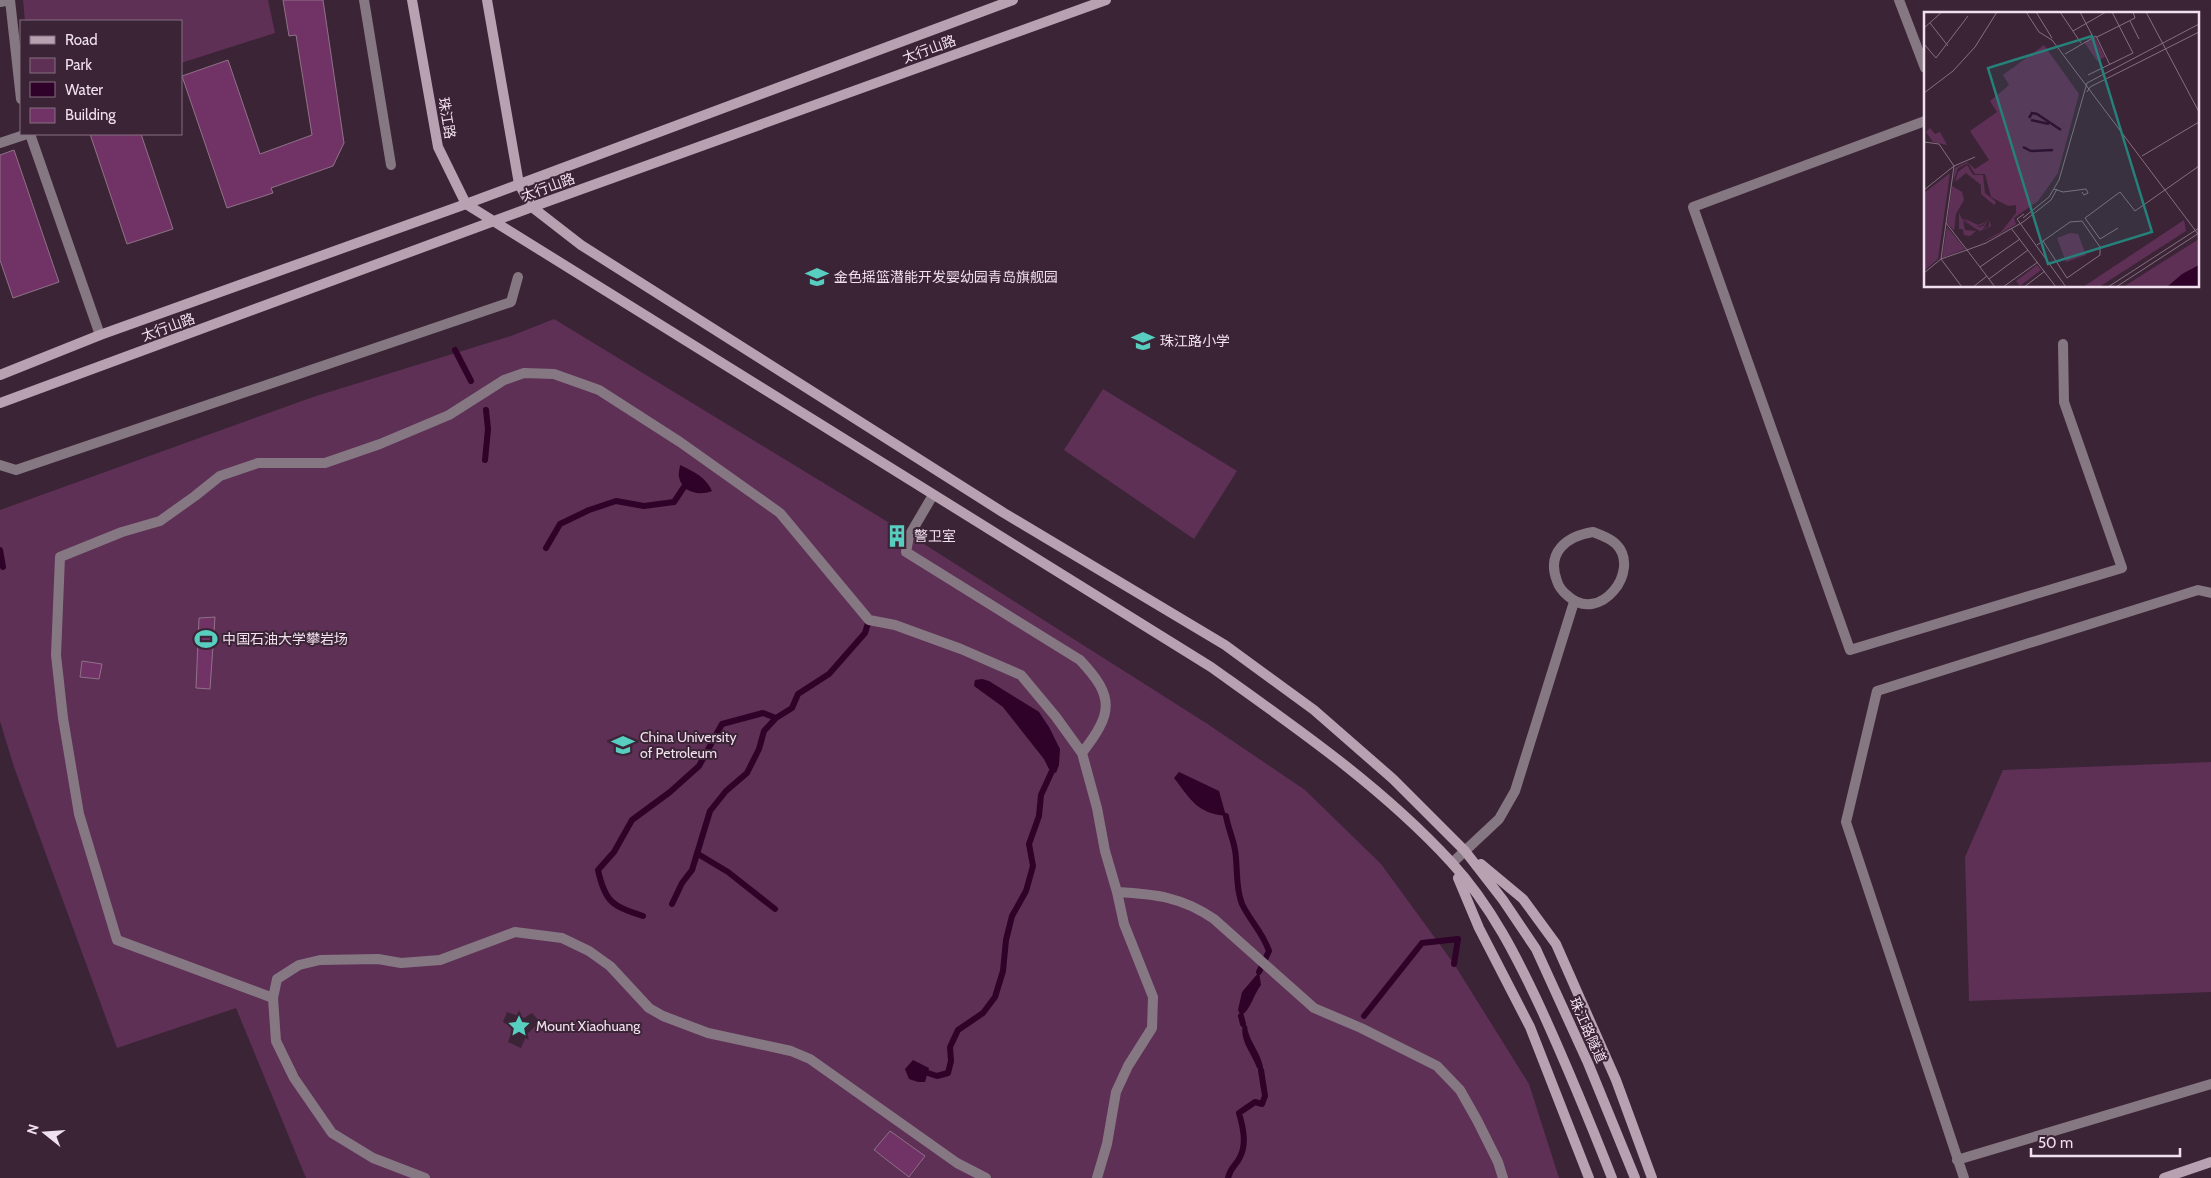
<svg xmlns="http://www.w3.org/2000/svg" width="2211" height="1178" font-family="Cabin,'Noto Sans SC',sans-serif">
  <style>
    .green { fill: #5e3056; fill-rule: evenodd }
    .water { fill: #2f0229 }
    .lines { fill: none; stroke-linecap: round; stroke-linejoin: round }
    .stream { stroke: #2f0229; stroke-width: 6 }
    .building { fill: #713366; stroke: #8f7288 }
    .lane { stroke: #867882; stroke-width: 10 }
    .street { stroke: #867882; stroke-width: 10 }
    .secondary { stroke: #b8a2b2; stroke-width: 10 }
    .labels { text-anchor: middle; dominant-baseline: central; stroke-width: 4; stroke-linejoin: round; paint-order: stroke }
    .street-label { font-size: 14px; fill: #f1e0ed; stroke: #3c2437 }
    .poi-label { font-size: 14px; fill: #f1e0ed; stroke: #3c2437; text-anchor: start }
    .inset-river { fill: none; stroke: #2f0229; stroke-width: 2.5 }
    .inset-road { fill: none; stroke: #846f80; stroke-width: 1 }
    .view { fill: #26817b; fill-opacity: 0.15; stroke: #26817b; stroke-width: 2.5 }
    .inset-edge { fill: none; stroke: #f1e0ed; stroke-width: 2.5 }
  </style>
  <rect width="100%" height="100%" fill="#3c2437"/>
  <path class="green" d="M 23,0 L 268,0 L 275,33 L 181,63 L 181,21 L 25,21 Z
    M 554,319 L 924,544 L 1206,723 L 1305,790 L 1381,864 L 1454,964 L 1529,1084 L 1559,1178 L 306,1178 L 236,1008 L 117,1048 L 14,767 L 0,721 L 0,510 L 313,397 L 511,336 ZM 82,661 L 101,664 L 99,679 L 80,676 ZM 1014,697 L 1039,712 L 1049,769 L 1044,759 L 1003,707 ZM 507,1012 L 524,1018 L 532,1013 L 540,1022 L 527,1034 L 521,1048 L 508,1042 L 514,1028 L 503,1022 ZM 889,1132 L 925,1156 L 910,1177 L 874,1151 Z
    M 1103,389 L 1237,471 L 1194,539 L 1064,450 Z
    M 2211,762 L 2211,992 L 1969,1001 L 1965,857 L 2003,770 Z"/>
  <path class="water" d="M 680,465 C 693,471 706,477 712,491 C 700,496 682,493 679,477 C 678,474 680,468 680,465 Z
    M 982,679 L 989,681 L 1039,712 L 1049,727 L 1060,749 L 1059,765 L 1056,773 L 1049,769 L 1044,759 L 1003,707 L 974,686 L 975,680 Z
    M 1179,772 L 1219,791 L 1226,816 C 1197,813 1191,800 1174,778 Z
    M 1259,972 L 1261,985 C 1253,995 1252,1008 1241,1016 L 1238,1010 L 1242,992 Z
    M 1243,1024 L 1247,1026 C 1248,1040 1260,1051 1263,1067 L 1261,1070 L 1257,1068 C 1252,1053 1239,1041 1243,1024 Z
    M 913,1060 L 929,1068 L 925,1082 L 918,1082 L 909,1079 L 905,1069 Z"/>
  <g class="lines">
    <path class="stream" d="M 455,350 L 471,381
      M 485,460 L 488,429 L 486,410
      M 546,548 L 560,524 L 589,510 L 616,501 L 644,506 L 674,502 L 684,487
      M 0,550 L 3,567
      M 1226,816 C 1228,828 1233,838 1235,850 C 1238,867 1235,887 1242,904 C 1250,921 1262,931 1269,951 L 1259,972
      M 698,854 L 728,872 L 775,909
      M 672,904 L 682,883 L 692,870 L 710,811 L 726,791 L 747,773 L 759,749 L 764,731 L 776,718
      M 643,916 C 612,906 605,902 598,870 L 614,852 L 632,820 L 670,792 L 699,766 L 722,724 L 763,713 L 776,718 L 792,708 L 798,694 L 829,674 L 865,633 L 869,620
      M 1241,1016 L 1243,1024
      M 1364,1016 L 1422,943 L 1458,939 L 1454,964
      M 928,1073 L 937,1076 L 948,1073 L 951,1061 L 950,1047 L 958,1030 L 983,1013 L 995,997 L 1003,971 L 1006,940 L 1012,916 L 1026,891 L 1033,866 L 1029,844 L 1039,816 L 1041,795 L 1052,771
      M 1228,1178 C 1231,1166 1236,1166 1240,1157 C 1247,1144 1243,1127 1239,1113 L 1255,1102 L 1262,1104 L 1265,1096 L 1261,1070"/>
  </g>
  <path class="building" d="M 283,0 L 323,0 L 344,143 L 333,166 L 271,188 L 273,193 L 227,208 L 182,76 L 228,60 L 260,154 L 312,135 L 296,35 L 289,36 Z
    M 90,134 L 141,134 L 173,229 L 127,244 Z
    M 14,150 L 59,282 L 13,298 L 0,260 L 0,155 Z
    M 215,617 L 210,689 L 196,688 L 199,618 Z
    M 82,661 L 102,664 L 99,679 L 80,677 Z
    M 890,1131 L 925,1156 L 909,1177 L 874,1150 Z"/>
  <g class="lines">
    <path class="lane" d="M 0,465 L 16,470 L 511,302 L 518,277
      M 933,495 L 909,536 L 906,552 L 1080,660 C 1115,697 1113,713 1082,753
      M 273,998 L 277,979 L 299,965 L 320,960 L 378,959 L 401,963 L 440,960 L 515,932 L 562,938 L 589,951 L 610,966 L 649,1008 L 663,1016 L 708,1033 L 791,1051 L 810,1059 L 957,1163 L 986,1178
      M 425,1178 L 373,1158 L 332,1133 L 294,1078 L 276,1041 L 273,998 L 117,940 L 79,814 L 63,718 L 56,655 L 60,557 L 122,532 L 160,521 L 195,496 L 220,476 L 258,463 L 325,463 L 380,444 L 449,415 L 504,380 L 524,373 L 554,374 L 599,390 L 680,442 L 780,513 L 869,620 L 895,625 L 961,649 L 1021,675 L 1056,717 L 1082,753 L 1097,808 L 1105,851 L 1117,892 C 1155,894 1182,897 1214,919 L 1314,1008 L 1361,1028 L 1437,1066 L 1460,1090 L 1477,1120 L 1498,1162 L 1503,1178
      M 1097,1178 L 1107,1144 L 1116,1092 L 1128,1066 L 1152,1028 L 1153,997 L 1124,924 L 1117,892"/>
    <path class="street" d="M 10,0 L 21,99
      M 364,0 L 391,165
      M 1899,0 L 1925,68
      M 0,2 L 10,0
      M 1925,121 L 1693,207 L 1850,650 L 2122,568 L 2064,402 L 2063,344
      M 30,134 L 100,335
      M 0,143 L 27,134
      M 1593,532 C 1601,535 1610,538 1616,544 C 1642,570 1600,625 1568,596 C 1563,592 1559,588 1557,581 C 1546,552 1567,536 1593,532 Z
      M 1452,863 L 1499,819 L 1515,791 L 1574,602
      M 1957,1160 L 2211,1084
      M 1964,1178 L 1846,822 L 1877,691 L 2198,590 L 2211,593"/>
    <path class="secondary" d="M 412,0 L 438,147 L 466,204 L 1211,667 C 1295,727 1381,786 1451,862 C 1491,905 1518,959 1542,1011 C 1567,1066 1590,1122 1612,1178
      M 487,0 L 519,184 L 532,207 L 581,245 L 1004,513 L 1225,645 L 1314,710 L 1393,779 L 1465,851 L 1503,900 L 1536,949 L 1588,1063 L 1635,1178
      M 0,375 L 100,335 L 466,204 L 1013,0
      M 0,403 L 532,207 L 1106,0
      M 1481,864 L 1523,899 L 1556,944 L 1616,1080 L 1652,1178
      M 1458,878 L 1479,928 L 1530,1027 L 1589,1178
      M 2164,1178 L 2211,1162"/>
  </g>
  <defs>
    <symbol id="school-bare" viewBox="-9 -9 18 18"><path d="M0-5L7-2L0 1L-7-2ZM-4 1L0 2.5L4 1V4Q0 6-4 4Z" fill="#58cec0" stroke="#3c2437" stroke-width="2.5" paint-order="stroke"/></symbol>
    <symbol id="building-bare" viewBox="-9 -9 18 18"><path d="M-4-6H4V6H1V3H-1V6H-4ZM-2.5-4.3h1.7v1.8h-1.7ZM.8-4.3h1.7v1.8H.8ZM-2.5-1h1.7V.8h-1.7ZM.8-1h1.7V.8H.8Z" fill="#58cec0" stroke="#3c2437" stroke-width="2.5" paint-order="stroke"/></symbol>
    <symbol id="stadium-bare" viewBox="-9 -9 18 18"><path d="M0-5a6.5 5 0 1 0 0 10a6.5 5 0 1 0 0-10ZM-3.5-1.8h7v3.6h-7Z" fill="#58cec0" stroke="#3c2437" stroke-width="2.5" paint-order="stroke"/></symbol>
    <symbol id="university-bare" viewBox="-9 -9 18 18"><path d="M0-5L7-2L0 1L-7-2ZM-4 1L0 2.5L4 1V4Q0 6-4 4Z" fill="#58cec0" stroke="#3c2437" stroke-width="2.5" paint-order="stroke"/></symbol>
    <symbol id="sight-bare" viewBox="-9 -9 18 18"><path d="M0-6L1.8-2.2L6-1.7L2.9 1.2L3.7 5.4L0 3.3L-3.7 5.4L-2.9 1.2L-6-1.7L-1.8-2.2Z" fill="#58cec0" stroke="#3c2437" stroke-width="2.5" paint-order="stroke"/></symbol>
  </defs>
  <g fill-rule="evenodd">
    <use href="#school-bare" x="801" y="261" width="32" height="32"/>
    <use href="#school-bare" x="1127" y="325" width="32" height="32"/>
    <use href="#building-bare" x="881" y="520" width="32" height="32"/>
    <use href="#stadium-bare" x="190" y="623" width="32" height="32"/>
    <use href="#university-bare" x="607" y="729" width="32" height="32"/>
    <use href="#sight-bare" x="503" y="1010" width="32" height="32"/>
  </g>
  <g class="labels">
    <g class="street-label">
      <text transform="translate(929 49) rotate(-20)">太行山路</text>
      <text transform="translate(447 118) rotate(80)">珠江路</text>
      <text transform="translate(548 187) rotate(-20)">太行山路</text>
      <text transform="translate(168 327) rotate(-20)">太行山路</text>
      <text transform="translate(1588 1030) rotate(66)">珠江路隧道</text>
    </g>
    <g class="poi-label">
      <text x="834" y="277">金色摇篮潜能开发婴幼园青岛旗舰园</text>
      <text x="1160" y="341">珠江路小学</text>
      <text x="914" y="536">警卫室</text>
      <text x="222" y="639">中国石油大学攀岩场</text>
      <text x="640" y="737">China University<tspan x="640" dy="16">of Petroleum</tspan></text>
      <text x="536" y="1026">Mount Xiaohuang</text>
    </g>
  </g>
  <g transform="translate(1924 12)">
    <rect width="275" height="275" fill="#3c2437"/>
    <path d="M 171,25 L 181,45 L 173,49 L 160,30 ZM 120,33 L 155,82 L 134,161 L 114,189 L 90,206 L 92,212 L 76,222 L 54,232 L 77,220 L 92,201 L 92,193 L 84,194 L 67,185 L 61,162 L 51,162 L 44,151 L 34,156 L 29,170 L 31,156 L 43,150 L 51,157 L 65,148 L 46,119 L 73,100 L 66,89 L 85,73 L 79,63 ZM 6,116 L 11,122 L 16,120 L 23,133 L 9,130 L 2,120 ZM 43,153 L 49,163 L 59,163 L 61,181 L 72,190 L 70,193 L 57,182 L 57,173 L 42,161 L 31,170 L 34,160 ZM 26,161 L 14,247 L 0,259 L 0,181 ZM 28,174 L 38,180 L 40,188 L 32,202 L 30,219 L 23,211 ZM 35,201 L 38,207 L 48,214 L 39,206 L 54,213 L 61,210 L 58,213 L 52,215 L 56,215 L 59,214 L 65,206 L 59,217 L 65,214 L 65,208 L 67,214 L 56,219 L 39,209 L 41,218 L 52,219 L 46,224 L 40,223 L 39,217 L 35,217 ZM 260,208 L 262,219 L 175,275 L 159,275 ZM 23,215 L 41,237 L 18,246 ZM 146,221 L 154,222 L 162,243 L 142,250 L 133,226 ZM 275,227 L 275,253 L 243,275 L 199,275 ZM 113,253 L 117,258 L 96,274 L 92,269 Z" fill="#5e3056"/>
    <path d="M 275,253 L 275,275 L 243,275 L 258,262 Z" fill="#2f0229"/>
    <path class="inset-river" d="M 105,106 L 108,101 L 113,102 L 137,118M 107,108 L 125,112M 99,135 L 107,139 L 129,138"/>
    <path class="inset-road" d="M 102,0 L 115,20 L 128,28 L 274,222M 112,0 L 128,26M 136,0 L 157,31M 156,0 L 169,25M 222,0 L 275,100M 206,9 L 215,27M 6,11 L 24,34M 0,16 L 18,0M 149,19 L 182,0M 173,25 L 211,6 L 209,0M 0,32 L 12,46 L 44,4M 141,42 L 172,24 L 186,53M 164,63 L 209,41 L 188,0M 163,80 L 166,75 L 275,20M 0,81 L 29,59 L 51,35 L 73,0M 0,130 L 15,132 L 30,154M 218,144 L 275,110M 130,177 L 139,180 L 162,177 L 164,181 L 160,183 L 158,180M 0,178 L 30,154 L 51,145M 100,202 L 93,207 L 142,275M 99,206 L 125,185 L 135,168 L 163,71 L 275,12M 22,211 L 43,238 L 62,231 L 99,210 L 127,188 L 133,177M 87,216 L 132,275M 194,216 L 176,227 L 161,206 L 196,180 L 211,199 L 275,154M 113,233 L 119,229 L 146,210 L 158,209 L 176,235 L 176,243 L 143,266 L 119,229M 56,255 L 96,227M 0,261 L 17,247 L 30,154M 65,267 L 104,238M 38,275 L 17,247 L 43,238 L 71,275M 49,275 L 63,264M 79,275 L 114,250M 100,275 L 121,259M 184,275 L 275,216M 192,275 L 275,221"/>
    <path class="view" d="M 168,24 L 228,220 L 124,252 L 64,56 Z"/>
    <rect width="275" height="275" class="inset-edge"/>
  </g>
  <rect x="20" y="20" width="162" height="115" fill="#3c2437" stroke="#846f80"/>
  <rect x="30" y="36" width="25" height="8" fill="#b8a2b2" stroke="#846f80"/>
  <text x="65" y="45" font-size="15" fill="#f1e0ed">Road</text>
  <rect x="30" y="58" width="25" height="15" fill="#5e3056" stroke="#846f80"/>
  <text x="65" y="70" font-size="15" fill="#f1e0ed">Park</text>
  <rect x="30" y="82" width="25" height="15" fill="#2f0229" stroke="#846f80"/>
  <text x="65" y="95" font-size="15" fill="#f1e0ed">Water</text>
  <rect x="30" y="108" width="25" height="15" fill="#713366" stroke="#846f80"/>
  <text x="65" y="120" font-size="15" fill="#f1e0ed">Building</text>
  <g transform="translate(45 1133) rotate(287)" stroke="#3c2437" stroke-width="4" paint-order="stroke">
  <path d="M0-4L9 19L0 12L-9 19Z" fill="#f1e0ed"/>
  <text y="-8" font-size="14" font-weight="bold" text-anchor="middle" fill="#f1e0ed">N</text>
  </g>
  <path d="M2031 1148v8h149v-8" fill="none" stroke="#f1e0ed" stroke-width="2.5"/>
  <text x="2038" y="1148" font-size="15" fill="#f1e0ed" stroke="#3c2437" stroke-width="4" paint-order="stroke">50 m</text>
</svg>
